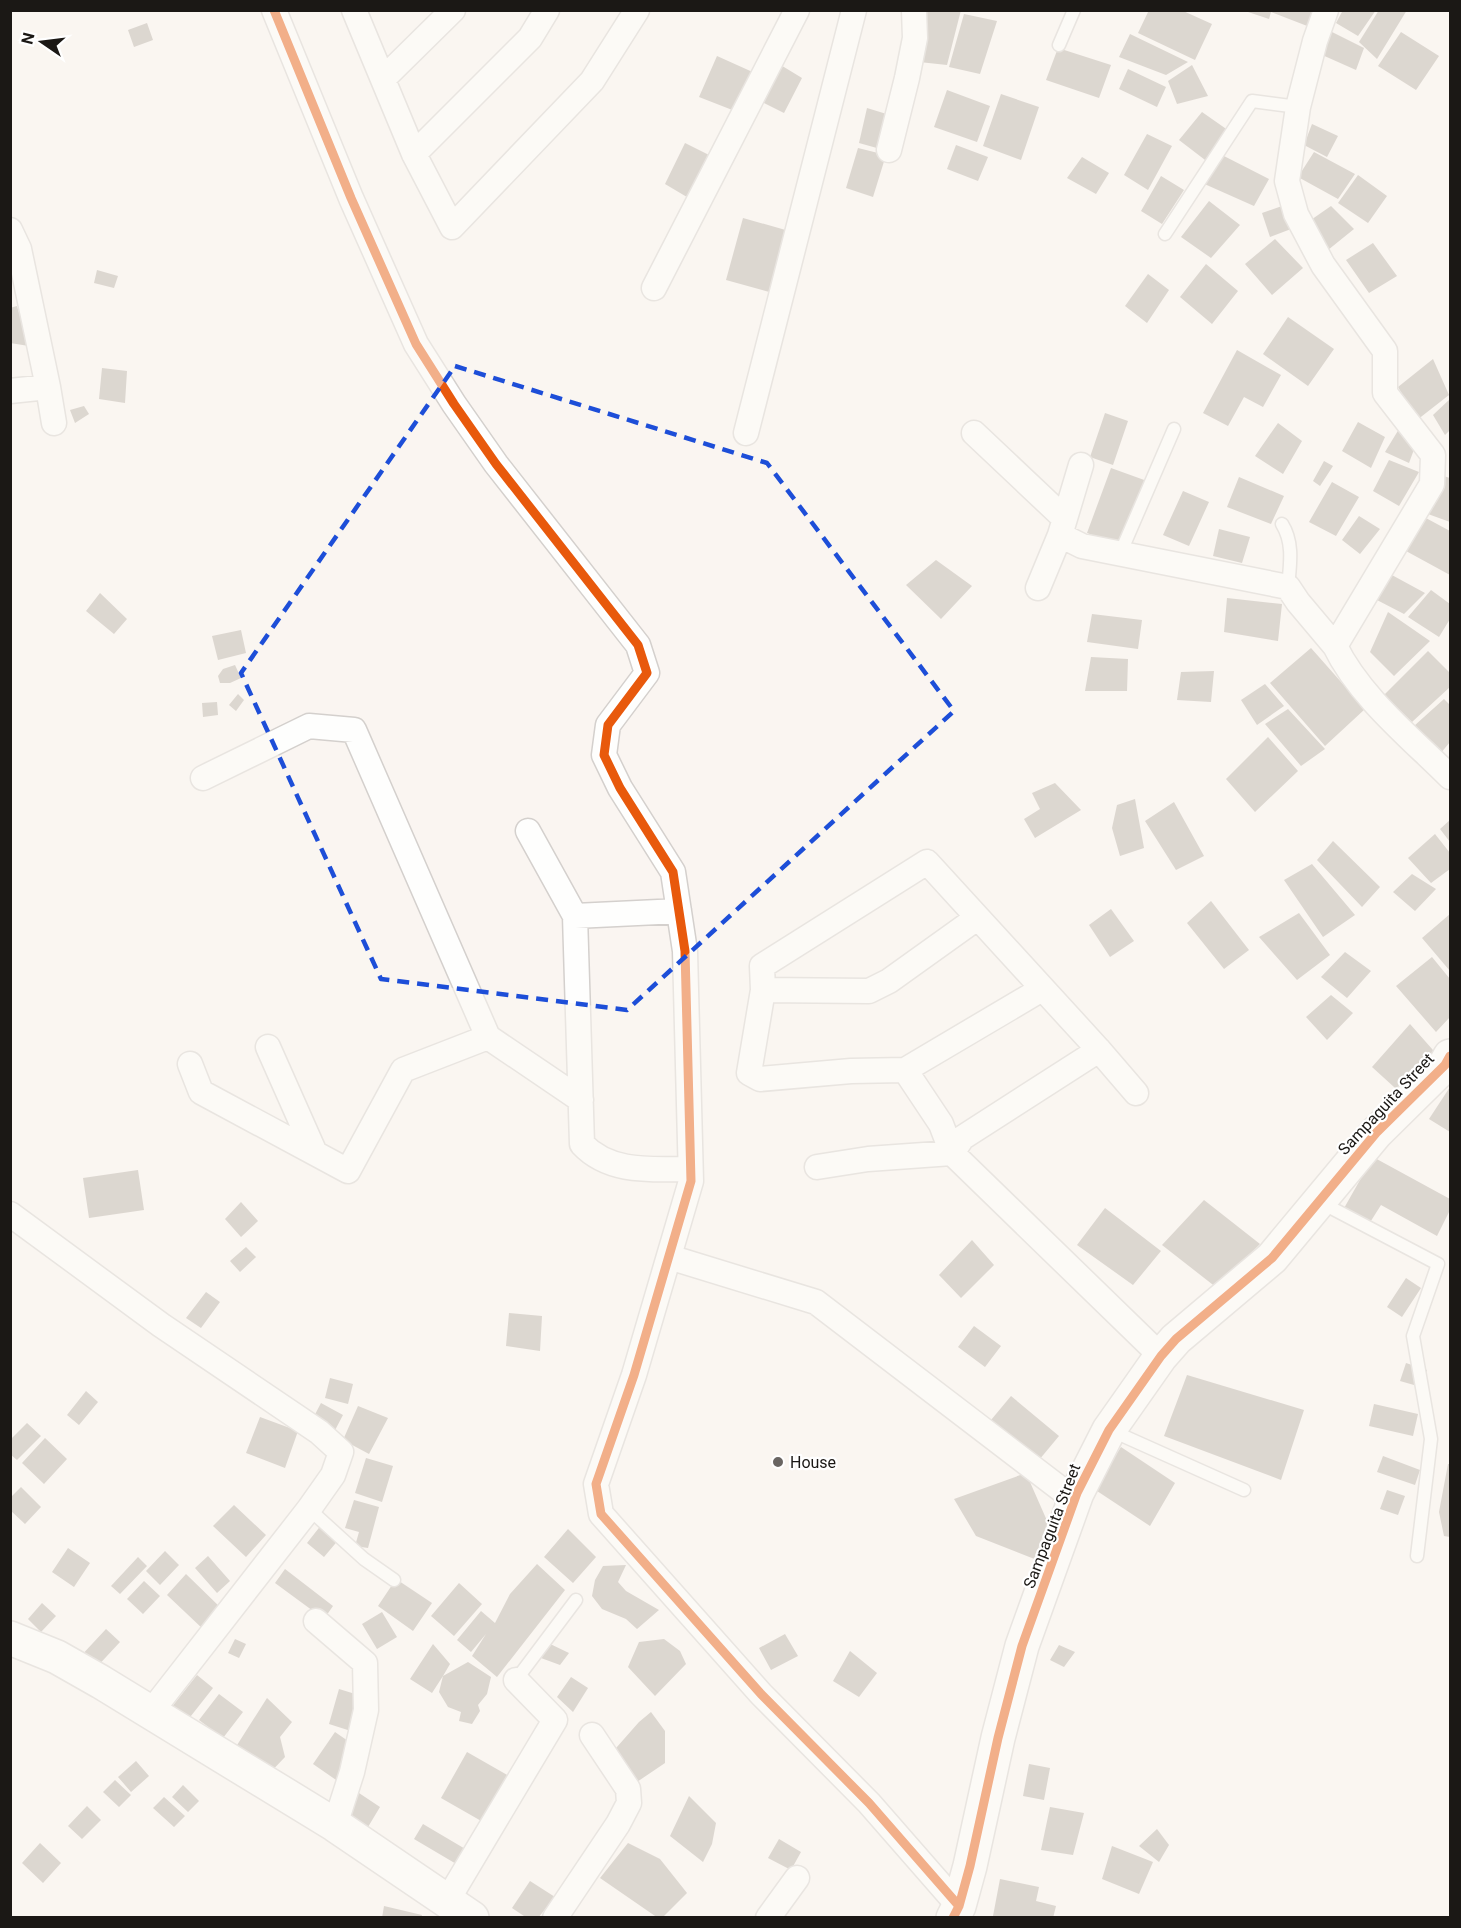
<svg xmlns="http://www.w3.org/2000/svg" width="1461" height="1928" font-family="Roboto,sans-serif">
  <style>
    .building { fill: #b9b1a9 }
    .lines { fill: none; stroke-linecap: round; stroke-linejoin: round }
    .lane-casing { stroke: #d4d0cd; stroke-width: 15 }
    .street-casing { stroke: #d4d0cd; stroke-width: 27 }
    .secondary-casing { stroke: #d4d0cd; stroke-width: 36 }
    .lane { stroke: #fefefd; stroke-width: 12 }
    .street { stroke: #fefefd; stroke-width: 24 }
    .secondary { stroke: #fefefd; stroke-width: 33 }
    .cycleway-casing { stroke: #fff; stroke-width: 13 }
    .cycleway { stroke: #e8590c; stroke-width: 9 }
    .marked { fill: none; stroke: #1d4ed8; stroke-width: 4.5; stroke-dasharray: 12 8; stroke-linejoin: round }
    .poi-dot { fill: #696562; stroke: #fff; stroke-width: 2 }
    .labels { text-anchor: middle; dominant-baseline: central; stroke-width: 4.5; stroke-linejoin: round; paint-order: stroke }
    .street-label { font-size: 16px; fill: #1b1815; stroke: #fff }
    .poi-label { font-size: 16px; fill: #1b1815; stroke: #fff; text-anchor: start }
  </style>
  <rect width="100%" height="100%" fill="#faf5f1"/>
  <path class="building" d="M 922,10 L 961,10 L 947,65 L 910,61 Z
    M 1149,10 L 1181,10 L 1212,24 L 1195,60 L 1138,33 Z
    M 1322,10 L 1315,29 L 1271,12 L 1269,19 L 1245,11 Z
    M 1343,10 L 1376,10 L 1358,36 L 1336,23 Z
    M 1379,10 L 1407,10 L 1377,59 L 1359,42 Z
    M 964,14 L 997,21 L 980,74 L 949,67 Z
    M 147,23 L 153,40 L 134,47 L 128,30 Z
    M 1330,31 L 1364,48 L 1356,70 L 1320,54 Z
    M 1401,32 L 1439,56 L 1416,90 L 1378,66 Z
    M 1130,34 L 1188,62 L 1166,75 L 1119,57 Z
    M 1058,48 L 1111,65 L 1099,98 L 1046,80 Z
    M 717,56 L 757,74 L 740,113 L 699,97 Z
    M 779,64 L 802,78 L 784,113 L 760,101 Z
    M 1192,65 L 1208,96 L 1177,104 L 1168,81 Z
    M 1128,69 L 1166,87 L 1157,107 L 1119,89 Z
    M 947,90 L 990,106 L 977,142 L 934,127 Z
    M 1001,94 L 1039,107 L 1021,160 L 983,146 Z
    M 867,108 L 893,116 L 884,150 L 859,143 Z
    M 1202,112 L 1232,133 L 1209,163 L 1179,140 Z
    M 1312,124 L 1338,136 L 1327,157 L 1304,145 Z
    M 1147,134 L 1172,146 L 1148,190 L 1124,175 Z
    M 685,143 L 719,160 L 697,203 L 665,184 Z
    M 956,145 L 988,157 L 978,181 L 947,169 Z
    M 858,148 L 886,155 L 873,197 L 846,188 Z
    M 1314,152 L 1355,174 L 1338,199 L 1298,177 Z
    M 1220,154 L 1269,179 L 1254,206 L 1200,182 Z
    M 1082,157 L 1109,173 L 1096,194 L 1067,178 Z
    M 1358,175 L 1387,196 L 1368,223 L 1338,203 Z
    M 1161,176 L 1184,190 L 1162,224 L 1141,211 Z
    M 1209,201 L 1240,225 L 1211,258 L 1181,237 Z
    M 1282,206 L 1291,229 L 1270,237 L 1262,213 Z
    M 1331,206 L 1354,229 L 1328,250 L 1308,222 Z
    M 743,218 L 789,231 L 773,293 L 726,280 Z
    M 1275,239 L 1303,268 L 1272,295 L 1245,264 Z
    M 1373,243 L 1397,276 L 1369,293 L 1346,260 Z
    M 1206,264 L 1238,291 L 1212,324 L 1180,297 Z
    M 97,270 L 118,276 L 114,288 L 94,283 Z
    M 1148,274 L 1169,290 L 1147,323 L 1125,306 Z
    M 17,306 L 29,346 L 10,343 L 10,308 Z
    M 1288,317 L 1334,349 L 1308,386 L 1263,354 Z
    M 1237,350 L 1281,375 L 1263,407 L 1244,397 L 1228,426 L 1203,413 Z
    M 1433,359 L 1449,395 L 1417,420 L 1398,387 Z
    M 102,368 L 127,371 L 125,403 L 99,399 Z
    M 1450,399 L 1450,430 L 1445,435 L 1433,415 Z
    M 84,406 L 89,414 L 75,423 L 70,410 Z
    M 1105,413 L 1128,421 L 1113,465 L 1090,457 Z
    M 1358,422 L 1385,437 L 1371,468 L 1342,451 Z
    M 1278,423 L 1302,441 L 1283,474 L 1255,456 Z
    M 1399,429 L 1416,444 L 1409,463 L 1385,452 Z
    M 1389,460 L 1419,472 L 1399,506 L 1373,491 Z
    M 1324,461 L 1333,466 L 1320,486 L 1313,481 Z
    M 1111,468 L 1147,481 L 1123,546 L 1087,533 Z
    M 1440,475 L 1450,478 L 1450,522 L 1428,514 Z
    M 1239,477 L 1284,496 L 1271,524 L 1227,507 Z
    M 1332,482 L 1359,497 L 1336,536 L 1309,522 Z
    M 1183,491 L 1209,502 L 1189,546 L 1163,535 Z
    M 1359,516 L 1380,529 L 1360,554 L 1342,540 Z
    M 1424,517 L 1450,531 L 1450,575 L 1406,551 Z
    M 1219,529 L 1250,537 L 1242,563 L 1213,556 Z
    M 936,560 L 972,586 L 941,619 L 906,585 Z
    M 1390,574 L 1425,593 L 1404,614 L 1375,599 Z
    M 1431,590 L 1450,604 L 1450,619 L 1439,637 L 1408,617 Z
    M 100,593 L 127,619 L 114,634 L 86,611 Z
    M 1227,598 L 1282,604 L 1278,641 L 1224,632 Z
    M 1388,612 L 1430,641 L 1394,676 L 1370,652 Z
    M 1092,614 L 1142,620 L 1138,649 L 1087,642 Z
    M 241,630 L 246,653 L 218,660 L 212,636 Z
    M 1311,648 L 1365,709 L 1325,746 L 1270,683 Z
    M 1428,651 L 1450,673 L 1450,687 L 1412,722 L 1384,695 Z
    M 1091,657 L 1128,659 L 1127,691 L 1085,691 Z
    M 235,665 L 241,678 L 230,683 L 220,683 L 218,676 L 223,669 Z
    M 1214,671 L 1211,702 L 1177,700 L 1181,672 Z
    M 1265,684 L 1284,706 L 1257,725 L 1241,700 Z
    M 238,694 L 244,700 L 236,711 L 229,705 Z
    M 1444,699 L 1450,705 L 1450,742 L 1440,754 L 1414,726 Z
    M 217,702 L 218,715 L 203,717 L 202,703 Z
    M 1288,709 L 1325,749 L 1301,766 L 1265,724 Z
    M 1268,737 L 1298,771 L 1255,812 L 1226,779 Z
    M 1055,783 L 1081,810 L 1035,838 L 1024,819 L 1040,809 L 1032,793 Z
    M 1135,799 L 1144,848 L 1120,856 L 1112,828 L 1117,805 Z
    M 1174,802 L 1204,856 L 1176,870 L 1145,821 Z
    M 1450,820 L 1450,842 L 1440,829 Z
    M 1435,834 L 1450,853 L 1450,869 L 1431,883 L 1408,858 Z
    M 1333,841 L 1380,887 L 1362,907 L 1317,860 Z
    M 1312,864 L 1355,915 L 1323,937 L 1284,880 Z
    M 1412,874 L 1436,889 L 1415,911 L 1393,892 Z
    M 1211,901 L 1249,950 L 1224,969 L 1187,923 Z
    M 1111,909 L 1134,941 L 1110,957 L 1089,925 Z
    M 1299,913 L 1330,955 L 1297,980 L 1259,937 Z
    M 1450,914 L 1450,971 L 1422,938 Z
    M 1345,952 L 1371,971 L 1347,998 L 1321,977 Z
    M 1432,957 L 1450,979 L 1450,1017 L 1436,1032 L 1396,986 Z
    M 1331,995 L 1353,1013 L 1327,1040 L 1306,1017 Z
    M 1410,1024 L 1440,1058 L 1405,1097 L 1372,1067 Z
    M 1450,1087 L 1450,1132 L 1429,1119 Z
    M 1373,1157 L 1450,1199 L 1450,1210 L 1437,1236 L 1381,1205 L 1369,1224 L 1343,1210 Z
    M 138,1170 L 144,1210 L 89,1218 L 83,1178 Z
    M 1204,1200 L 1260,1244 L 1217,1288 L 1162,1245 Z
    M 241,1202 L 258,1221 L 241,1237 L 225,1219 Z
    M 1105,1208 L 1161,1251 L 1133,1285 L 1077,1245 Z
    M 972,1240 L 994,1265 L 961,1298 L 939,1275 Z
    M 246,1247 L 256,1257 L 240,1272 L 230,1261 Z
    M 1406,1278 L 1421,1288 L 1402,1317 L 1387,1307 Z
    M 206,1292 L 220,1302 L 201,1328 L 186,1318 Z
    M 509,1313 L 542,1316 L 540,1351 L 506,1346 Z
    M 974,1326 L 1001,1346 L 985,1367 L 958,1347 Z
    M 1406,1363 L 1427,1370 L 1421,1387 L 1400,1381 Z
    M 1187,1375 L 1304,1410 L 1281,1480 L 1164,1436 Z
    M 330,1378 L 353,1384 L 348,1404 L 325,1398 Z
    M 86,1391 L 98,1402 L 79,1425 L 67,1415 Z
    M 1011,1396 L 1059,1436 L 1034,1466 L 986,1426 Z
    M 321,1403 L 343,1415 L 333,1434 L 311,1422 Z
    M 1374,1404 L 1418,1414 L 1413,1436 L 1369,1426 Z
    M 358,1406 L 388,1418 L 369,1454 L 343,1440 Z
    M 260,1417 L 298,1431 L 285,1468 L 246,1453 Z
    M 27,1423 L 41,1436 L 17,1460 L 10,1454 L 10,1440 Z
    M 45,1438 L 67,1459 L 44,1484 L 22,1463 Z
    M 1121,1447 L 1175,1483 L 1150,1526 L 1094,1489 Z
    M 1383,1456 L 1420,1470 L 1415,1485 L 1377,1472 Z
    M 366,1458 L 393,1466 L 382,1502 L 355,1493 Z
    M 1448,1464 L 1450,1464 L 1450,1537 L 1444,1536 L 1439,1512 Z
    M 1026,1473 L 1052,1532 L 1037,1560 L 976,1536 L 954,1499 Z
    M 21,1487 L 41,1507 L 25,1524 L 10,1510 L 10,1498 Z
    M 1387,1490 L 1405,1496 L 1398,1515 L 1380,1509 Z
    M 354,1500 L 379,1507 L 368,1548 L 355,1546 L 359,1532 L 345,1528 Z
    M 234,1505 L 266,1535 L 246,1557 L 213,1526 Z
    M 322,1524 L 340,1538 L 324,1557 L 307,1543 Z
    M 568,1529 L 596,1557 L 573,1583 L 544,1557 Z
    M 68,1548 L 90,1563 L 74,1587 L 52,1572 Z
    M 165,1551 L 179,1565 L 160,1585 L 146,1571 Z
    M 208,1556 L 230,1581 L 217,1593 L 195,1568 Z
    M 138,1557 L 147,1566 L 120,1594 L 111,1586 Z
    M 537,1564 L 565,1590 L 497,1677 L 472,1656 L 486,1634 L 471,1652 L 457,1640 L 481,1611 L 495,1623 L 510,1594 Z
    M 626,1565 L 618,1582 L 626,1591 L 659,1610 L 637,1629 L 626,1619 L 602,1609 L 592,1596 L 595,1580 L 603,1566 Z
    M 285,1569 L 333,1606 L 324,1619 L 275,1583 Z
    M 186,1574 L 223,1610 L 204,1630 L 167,1595 Z
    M 396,1579 L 432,1603 L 413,1631 L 378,1606 Z
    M 144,1581 L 160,1596 L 143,1614 L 127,1599 Z
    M 459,1583 L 482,1604 L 454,1636 L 431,1616 Z
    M 42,1603 L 56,1616 L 41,1632 L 28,1619 Z
    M 382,1612 L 397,1637 L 377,1649 L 362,1624 Z
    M 106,1629 L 120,1642 L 93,1671 L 79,1658 Z
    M 785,1634 L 798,1656 L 771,1670 L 759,1648 Z
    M 235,1639 L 246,1644 L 239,1658 L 228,1653 Z
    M 664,1639 L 680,1651 L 686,1664 L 655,1696 L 628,1667 L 639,1642 Z
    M 546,1642 L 569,1653 L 560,1665 L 541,1658 L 543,1647 Z
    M 433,1644 L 450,1664 L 443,1676 L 468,1662 L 491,1677 L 487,1694 L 478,1705 L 480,1711 L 472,1724 L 459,1721 L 461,1712 L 448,1707 L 439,1692 L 443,1676 L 432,1693 L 410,1679 Z
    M 1059,1645 L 1075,1652 L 1064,1667 L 1050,1660 Z
    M 850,1651 L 877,1673 L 859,1697 L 833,1681 Z
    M 197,1675 L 213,1688 L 187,1721 L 171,1708 Z
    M 571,1677 L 588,1688 L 573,1712 L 557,1697 Z
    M 339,1689 L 365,1697 L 354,1732 L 329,1724 Z
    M 219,1694 L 243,1712 L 223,1738 L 199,1720 Z
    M 267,1698 L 292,1722 L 280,1737 L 285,1757 L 265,1778 L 232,1753 Z
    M 651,1712 L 665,1731 L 665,1763 L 631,1786 L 609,1756 L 639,1722 Z
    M 335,1732 L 361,1750 L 339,1782 L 313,1764 Z
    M 467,1752 L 509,1776 L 483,1822 L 441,1798 Z
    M 136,1761 L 149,1776 L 131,1792 L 118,1777 Z
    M 1029,1764 L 1050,1768 L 1044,1800 L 1023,1796 Z
    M 115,1780 L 131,1795 L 119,1807 L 103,1792 Z
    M 183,1785 L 199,1801 L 188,1812 L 172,1797 Z
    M 359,1793 L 380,1807 L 365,1832 L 343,1819 Z
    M 689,1796 L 716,1823 L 712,1844 L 703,1862 L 670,1836 Z
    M 164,1797 L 185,1816 L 174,1827 L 153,1808 Z
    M 87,1806 L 101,1820 L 82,1839 L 68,1826 Z
    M 1050,1807 L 1084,1813 L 1073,1855 L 1041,1850 Z
    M 423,1824 L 467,1850 L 458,1865 L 414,1839 Z
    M 1157,1829 L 1169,1845 L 1159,1862 L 1139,1846 Z
    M 779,1839 L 801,1852 L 791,1870 L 768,1858 Z
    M 40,1843 L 61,1863 L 43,1883 L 22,1863 Z
    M 628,1843 L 660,1859 L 687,1893 L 662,1918 L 658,1918 L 600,1878 Z
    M 1112,1846 L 1153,1862 L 1139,1894 L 1102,1879 Z
    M 1000,1879 L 1039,1887 L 1036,1901 L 1056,1906 L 1053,1918 L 993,1916 Z
    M 530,1881 L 555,1897 L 538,1918 L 527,1918 L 512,1908 Z
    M 384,1906 L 422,1915 L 421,1918 L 382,1918 Z"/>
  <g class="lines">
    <defs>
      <path id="lane" d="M 1059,45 L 1074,10
        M 1165,234 L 1252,101 L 1298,107
        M 1282,524 C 1294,543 1290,565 1288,587
        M 1120,554 L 1174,429
        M 1320,1202 L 1438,1264 L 1413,1336 L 1431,1439 L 1417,1556
        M 1110,1430 L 1244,1490
        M 309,1509 L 364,1559 L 394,1580
        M 516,1680 L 576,1600"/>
      <path id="street" d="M 274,10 L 351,198 L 416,344 L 454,404 L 496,464 L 638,645 L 647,673 L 608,725 L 604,755 L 620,788 L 673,872 L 685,951 L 691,1181 L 634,1375 L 596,1484 L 601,1514 L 761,1694 L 869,1803 L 959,1906
        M 354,10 L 414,154 L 452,227 L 592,81 L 637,10
        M 1326,10 L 1315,41 L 1298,107 L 1287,181 L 1296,214 L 1323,265 L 1385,351 L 1385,393 L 1433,455 L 1432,484 L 1335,646 C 1359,696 1411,738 1450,777
        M 384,78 L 453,10
        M 889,150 L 907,78 L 915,38 L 914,10
        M 414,154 L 530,38 L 547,10
        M 10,230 L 19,249 L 48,387 L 54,423
        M 654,288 L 797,10
        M 10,391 L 48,387
        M 746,433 L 854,10
        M 974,433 L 1064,518
        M 1060,535 L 1082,546 L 1288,587 L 1298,602 L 1335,646
        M 1038,588 L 1060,535 L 1081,465
        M 203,778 L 309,726 L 354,730 L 488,1037 L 581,1100
        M 528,831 L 575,916 L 582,1144 C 610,1174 653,1169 690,1169
        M 575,916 L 679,911
        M 1042,989 L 905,1070 L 851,1071 L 760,1079 L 749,1073 L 763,990 L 762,966 L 927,862 L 1099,1050 L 1136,1093
        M 763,990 L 869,991 L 889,981 L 977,918
        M 268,1047 L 315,1153
        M 190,1064 L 201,1092 L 348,1171 L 403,1070 L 488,1037
        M 905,1070 L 941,1124 L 952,1153 L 1161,1356
        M 817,1167 L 868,1159 L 952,1153 L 962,1138 L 1099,1050
        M 10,1214 L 161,1325 L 319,1432 L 341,1452 L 333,1475 L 309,1509 L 150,1713
        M 669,1257 L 816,1302 L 1075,1500
        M 316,1621 L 365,1663 L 366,1710 L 352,1772 L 335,1825
        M 447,1901 L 555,1720 L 516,1680
        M 555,1918 L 618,1824 L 629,1803 L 628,1789 L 592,1735
        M 768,1918 L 797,1878"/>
      <path id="secondary" d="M 10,1638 L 57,1657 L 101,1682 L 335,1825 L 472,1918
        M 953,1918 L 959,1906 L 970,1866 L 998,1738 L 1022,1646 L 1077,1493 L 1109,1430 L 1161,1356 L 1176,1339 L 1272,1258 L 1376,1133 L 1445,1065 L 1450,1056"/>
    </defs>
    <use href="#lane" class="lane-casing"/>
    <use href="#street" class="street-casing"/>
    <use href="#secondary" class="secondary-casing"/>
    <use href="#lane" class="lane"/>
    <use href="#street" class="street"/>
    <use href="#secondary" class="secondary"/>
    <defs>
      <path id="cycleway" d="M 274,10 L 351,198 L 416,344 L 454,404 L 496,464 L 638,645 L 647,673 L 608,725 L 604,755 L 620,788 L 673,872 L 685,951 L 691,1181 L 634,1375 L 596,1484 L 601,1514 L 761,1694 L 869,1803 L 959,1906
        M 953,1918 L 959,1906 L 970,1866 L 998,1738 L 1022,1646 L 1077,1493 L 1109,1430 L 1161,1356 L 1176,1339 L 1272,1258 L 1376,1133 L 1445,1065 L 1450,1056"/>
    </defs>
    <use href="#cycleway" class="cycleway-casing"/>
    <use href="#cycleway" class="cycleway"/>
  </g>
  <path d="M0 0H1461V1928H0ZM 455,366 L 767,463 L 954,711 L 627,1010 L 381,979 L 241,673 Z" fill="#faf5f1" fill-opacity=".55" fill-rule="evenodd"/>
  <path class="marked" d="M 455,366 L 767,463 L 954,711 L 627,1010 L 381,979 L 241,673 Z"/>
  <circle class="poi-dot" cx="778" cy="1462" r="6"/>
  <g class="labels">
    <g class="street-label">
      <text transform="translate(1386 1104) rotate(-47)">Sampaguita Street</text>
      <text transform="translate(1052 1526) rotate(-69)">Sampaguita Street</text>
    </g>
    <g class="poi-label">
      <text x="790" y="1462">House</text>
    </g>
  </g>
  <rect width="1461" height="1928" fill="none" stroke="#1b1815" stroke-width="24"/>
  <g transform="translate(42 42) rotate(284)" stroke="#ffffff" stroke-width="4.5" paint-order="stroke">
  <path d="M0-4.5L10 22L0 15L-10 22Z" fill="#1b1815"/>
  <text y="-9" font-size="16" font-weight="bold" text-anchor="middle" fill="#1b1815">N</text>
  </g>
</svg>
